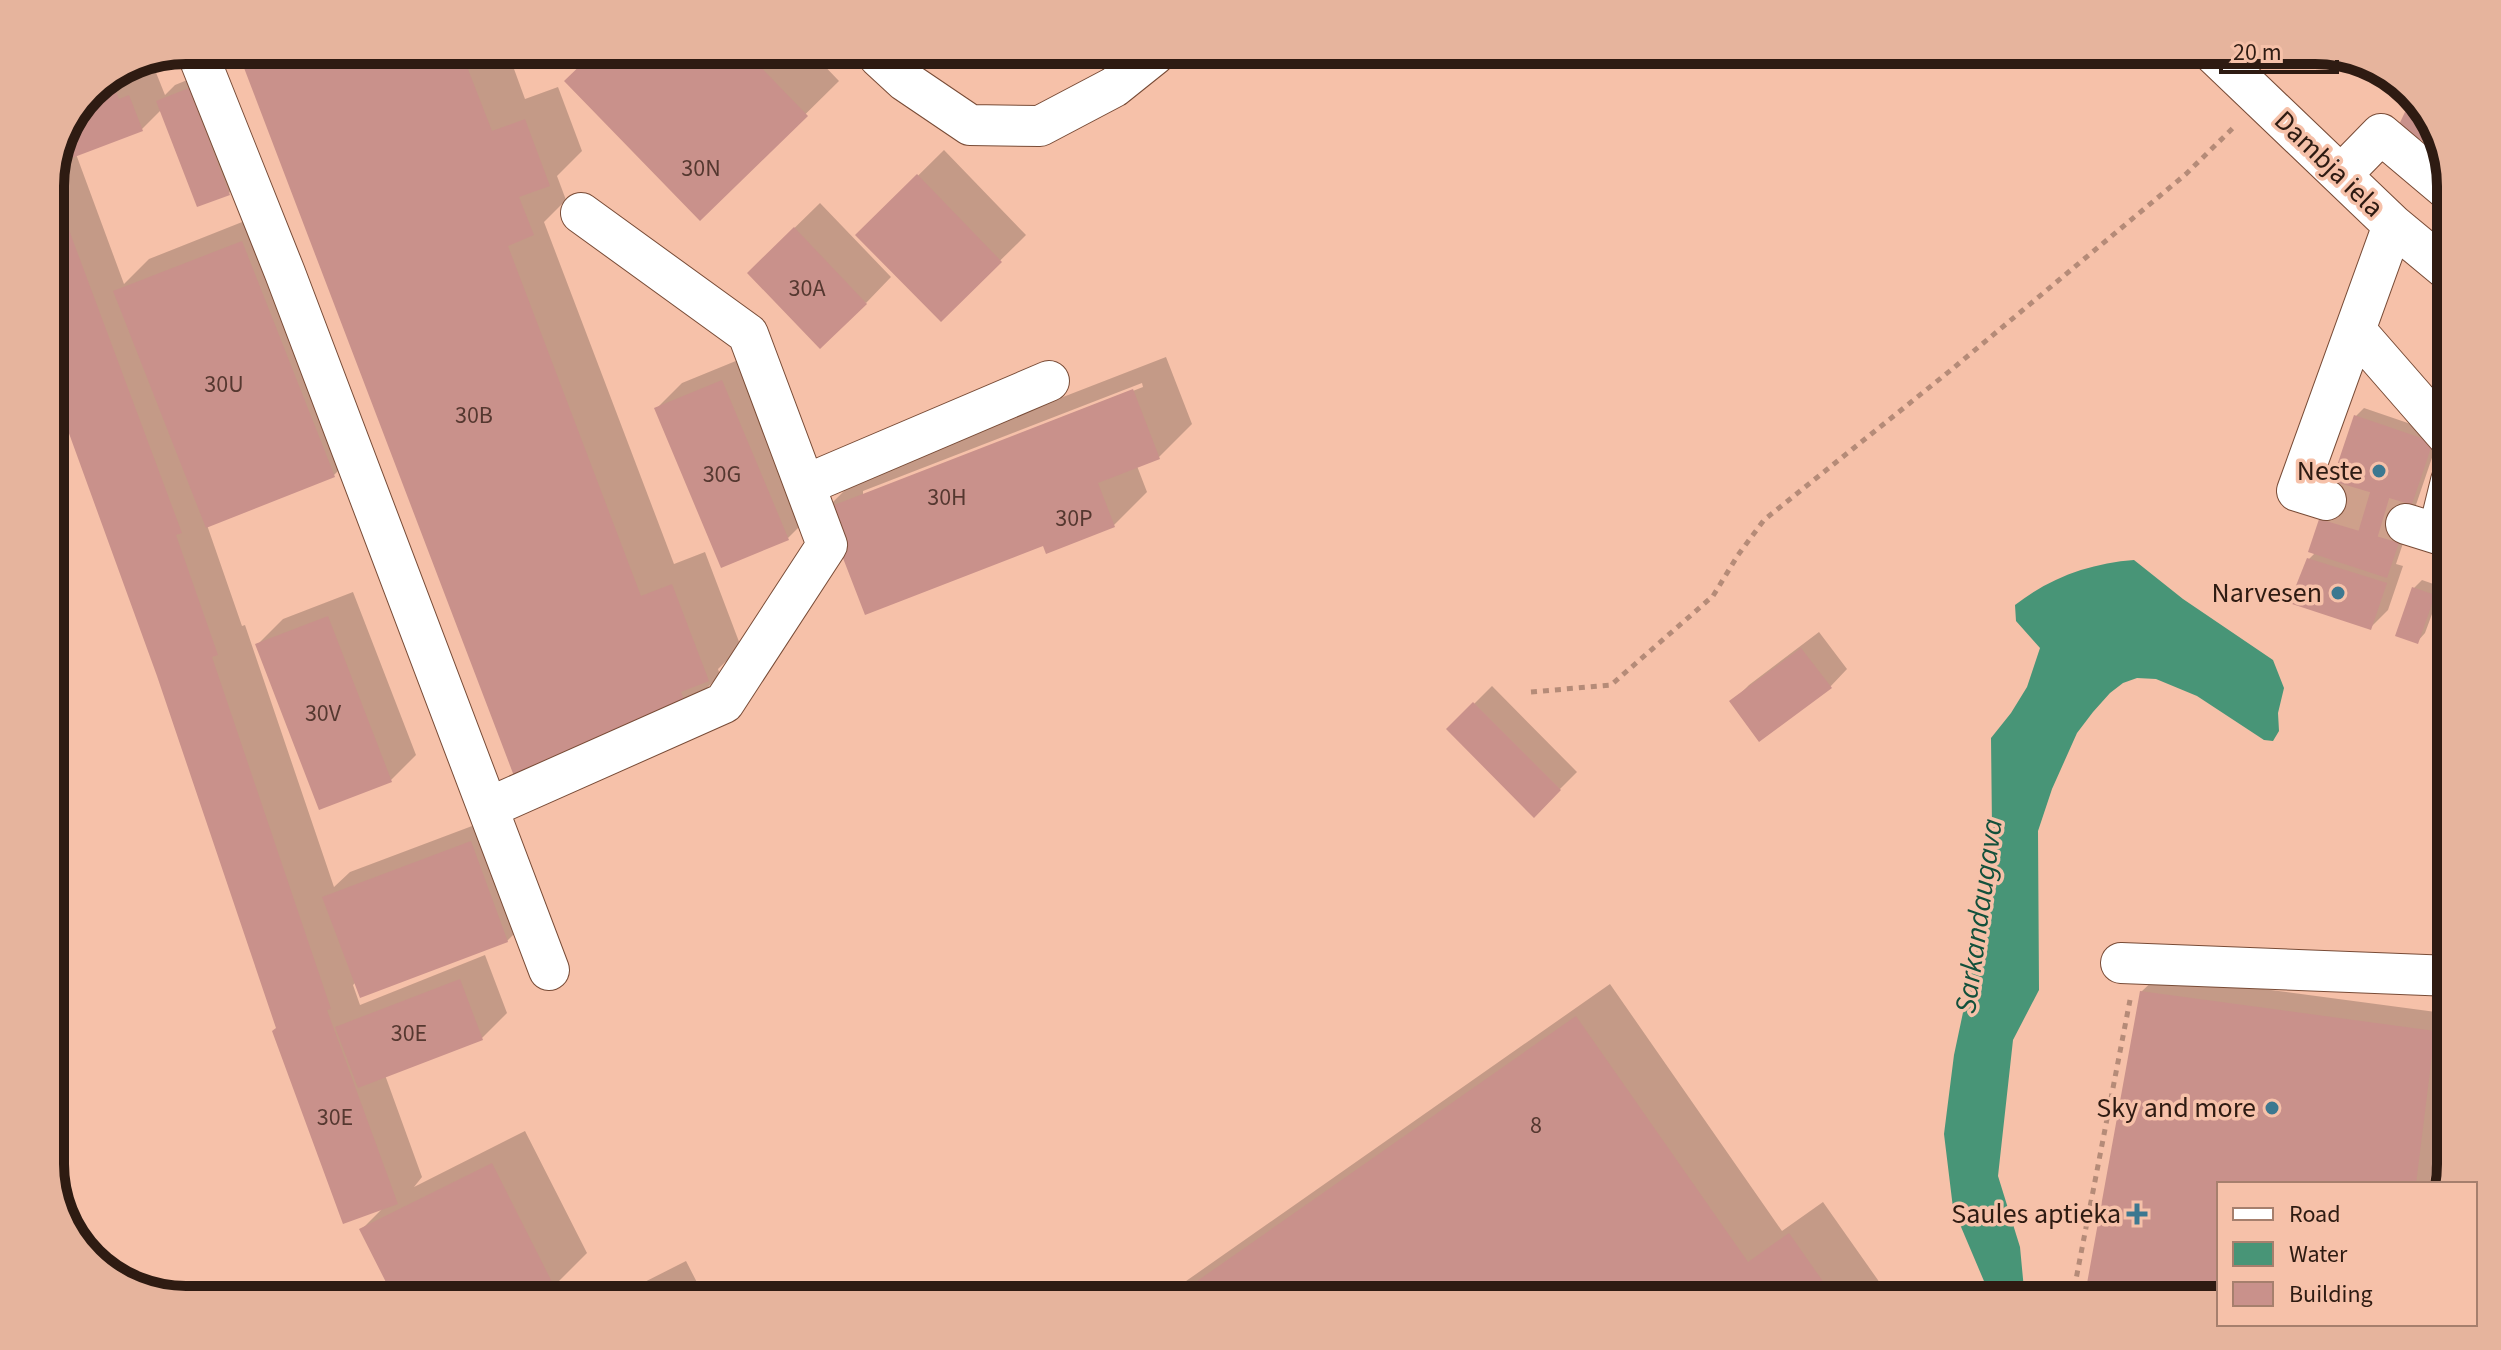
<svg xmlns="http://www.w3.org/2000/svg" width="2501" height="1350" font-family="'Source Sans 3',sans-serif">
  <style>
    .water { fill: #489577 }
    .shadow { fill: #0003; fill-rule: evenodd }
    .building { fill: #c9918b }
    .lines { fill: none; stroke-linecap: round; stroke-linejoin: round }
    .minor-tunnel { stroke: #cea08b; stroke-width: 40; stroke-dasharray: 40 20; stroke-linecap: butt }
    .minor-casing { stroke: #784b36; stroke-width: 42 }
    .path { stroke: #b58b78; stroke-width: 5; stroke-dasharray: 6 6; stroke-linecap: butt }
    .minor { stroke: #fff; stroke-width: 40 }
    .poi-dot { fill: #3c7890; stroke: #f6c1a9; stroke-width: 3 }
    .labels { text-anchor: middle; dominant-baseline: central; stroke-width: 7; stroke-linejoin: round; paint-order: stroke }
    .number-label { font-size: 24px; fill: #553830 }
    .street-label { font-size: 28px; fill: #2e1b12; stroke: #f6c1a9 }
    .poi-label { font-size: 28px; fill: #2e1b12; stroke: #f6c1a9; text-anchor: end }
    .water-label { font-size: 30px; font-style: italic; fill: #12503b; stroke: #f6c1a9 }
    .rim { fill: none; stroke: #2e1b12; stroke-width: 10 }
  </style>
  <rect width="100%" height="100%" fill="#f6c1a9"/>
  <path class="water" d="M 2134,560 L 2183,599 L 2273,660 L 2284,688 L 2278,713 L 2279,731 L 2273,741 L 2264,740 L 2197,696 L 2156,679 L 2137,678 L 2123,683 L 2110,693 L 2093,712 L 2077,733 L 2052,789 L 2038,831 L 2039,990 L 2013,1040 L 1998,1176 L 2020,1247 L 2025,1300 L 1992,1300 L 1953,1208 L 1944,1134 L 1954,1055 L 1986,904 L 1992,828 L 1991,738 L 2011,713 L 2027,687 L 2040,648 L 2016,621 L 2015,605 C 2049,578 2091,563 2134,560 Z"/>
  <path class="shadow" d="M 816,57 L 839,81 L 700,218 L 590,58 Z
    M 510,58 L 525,99 L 558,87 L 582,151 L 557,176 L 566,200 L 544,222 L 674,564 L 705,552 L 741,647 L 718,669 L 720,675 L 687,708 L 515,773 L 244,60 Z
    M 129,64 L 134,78 L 155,70 L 165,95 L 175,85 L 207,72 L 246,176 L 229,193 L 161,110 L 142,129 L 76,154 L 124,284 L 149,259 L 275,209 L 367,442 L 334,475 L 207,525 L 242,626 L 245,625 L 334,887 L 350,872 L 496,817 L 533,915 L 507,941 L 356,982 L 353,985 L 360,1005 L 485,955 L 507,1013 L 482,1038 L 385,1075 L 422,1177 L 414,1187 L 525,1131 L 587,1253 L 554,1286 L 362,1229 L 384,1207 L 278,1028 L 159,675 L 50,376 L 50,178 L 90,90 Z
    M 944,150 L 1026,235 L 941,319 L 858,235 Z
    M 820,203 L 891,277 L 866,303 L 775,247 Z
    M 748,356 L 813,513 L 788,538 L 656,409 L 682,383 Z
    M 1166,357 L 1192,424 L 1159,457 L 1137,466 L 1147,492 L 1114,525 L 1044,544 L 826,509 L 859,476 ZM 1142,383 L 1143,387 L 863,496 L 863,491 Z
    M 2364,408 L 2440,434 L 2396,564 L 2403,566 L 2388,610 L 2371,627 L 2309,559 L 2316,552 L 2356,416 Z
    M 2422,580 L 2442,587 L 2425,633 L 2417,642 L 2414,588 Z
    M 353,592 L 416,755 L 391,780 L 257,645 L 283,619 Z
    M 1819,632 L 1847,669 L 1830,687 L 1732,702 L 1749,685 Z
    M 1492,686 L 1577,772 L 1534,815 L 1449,729 Z
    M 2159,975 L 2451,1014 L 2430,1184 L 2219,1184 L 2219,1300 L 2141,992 Z
    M 1610,984 L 1782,1231 L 1823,1202 L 1892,1300 L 1159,1300 Z
    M 686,1261 L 706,1300 L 609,1300 Z"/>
  <path class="building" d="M 751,57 L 808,116 L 700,221 L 564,81 L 588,58 Z
    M 395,59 L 464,59 L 492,131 L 525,119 L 550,186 L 519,197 L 534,235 L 508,246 L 641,596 L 672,584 L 709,681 L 681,692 L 688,710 L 514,776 L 241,60 Z
    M 110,77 L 119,99 L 129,95 L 143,131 L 56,164 L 90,90 Z
    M 189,88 L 230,195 L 197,207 L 156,101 Z
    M 2412,97 L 2428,111 L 2441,149 L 2397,129 Z
    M 917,174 L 1002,262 L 941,322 L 855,235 Z
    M 50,179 L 182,533 L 176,535 L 218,655 L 212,657 L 331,1009 L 327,1010 L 398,1204 L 343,1224 L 272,1031 L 276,1028 L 157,676 L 50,381 Z
    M 794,227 L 867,304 L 820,349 L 747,273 Z
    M 242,241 L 335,477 L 206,528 L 113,291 Z
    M 722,380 L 789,540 L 721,568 L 654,408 Z
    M 1133,389 L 1160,459 L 1098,483 L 1115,527 L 1046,554 L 1043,546 L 865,615 L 824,509 Z
    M 2354,415 L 2433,442 L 2387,578 L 2308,552 Z
    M 2307,558 L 2387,583 L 2371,630 L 2289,603 Z
    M 2412,587 L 2435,595 L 2418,644 L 2395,636 Z
    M 328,616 L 392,782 L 319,810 L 255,644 Z
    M 1801,648 L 1832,688 L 1759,742 L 1729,701 Z
    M 1473,702 L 1561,790 L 1534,818 L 1446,729 Z
    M 471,841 L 508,942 L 360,998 L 322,897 Z
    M 460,979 L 483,1040 L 358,1088 L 335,1027 Z
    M 2140,991 L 2435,1031 L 2416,1184 L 2219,1184 L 2219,1300 L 2084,1300 Z
    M 1576,1016 L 1748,1262 L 1789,1233 L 1836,1300 L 1170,1300 Z
    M 492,1163 L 555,1288 L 530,1300 L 395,1300 L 359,1229 Z"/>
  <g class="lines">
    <path class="minor-tunnel" d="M 2326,500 L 2406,524"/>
    <defs>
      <path id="minor" d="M 2210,50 L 2393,225 L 2451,273
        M 879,57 L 905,81 L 970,125 L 1040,126 L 1114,87 L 1154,55
        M 200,60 L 285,273 L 549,970
        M 2341,175 L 2381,134 L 2451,193
        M 2356,331 L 2451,440
        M 805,485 L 1049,381
        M 2326,500 L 2297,491 L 2393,225
        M 2406,524 L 2438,534 L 2451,481
        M 488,808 L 724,703 L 827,545 L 748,334 L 581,213
        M 2121,963 L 2451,976"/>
    </defs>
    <use href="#minor" class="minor-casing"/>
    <path class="path" d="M 1531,692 L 1611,685 L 1713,596 L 1738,555 L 1764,520 L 1951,370 L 2186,174 L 2236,125
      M 2443,1184 L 2435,1158 L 2448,1023 L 2451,1023
      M 2072,1300 L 2130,1000"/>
    <use href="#minor" class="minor"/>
  </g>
  <g class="poi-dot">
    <circle cx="2379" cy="471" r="8"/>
    <circle cx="2338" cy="593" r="8"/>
    <circle cx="2272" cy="1108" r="8"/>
    <path d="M2133 1202h8v8h8v8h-8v8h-8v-8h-8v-8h8z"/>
  </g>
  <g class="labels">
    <g class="number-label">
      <text x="701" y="168">30N</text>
      <text x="807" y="288">30A</text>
      <text x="224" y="384">30U</text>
      <text x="474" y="415">30B</text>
      <text x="722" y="474">30G</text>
      <text x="947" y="497">30H</text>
      <text x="1074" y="518">30P</text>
      <text x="323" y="713">30V</text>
      <text x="409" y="1033">30E</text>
      <text x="335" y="1117">30E</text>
      <text x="1536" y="1125">8</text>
    </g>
    <g class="street-label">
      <text transform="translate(2329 164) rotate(44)">Dambja iela</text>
    </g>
    <g class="poi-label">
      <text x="2363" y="471">Neste</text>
      <text x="2322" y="593">Narvesen</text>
      <text x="2256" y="1108">Sky and more</text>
      <text x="2121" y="1214">Saules aptieka</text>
    </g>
    <g class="water-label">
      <text transform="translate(1979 916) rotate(-82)">Sarkandaugava</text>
    </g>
  </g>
  <path d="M0 0H2501V1350H0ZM186 64H2315A122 122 0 0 1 2437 186V1164A122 122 0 0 1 2315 1286H186A122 122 0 0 1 64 1164V186A122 122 0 0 1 186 64Z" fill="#e6b49d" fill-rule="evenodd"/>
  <path class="rim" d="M186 64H2315A122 122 0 0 1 2437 186V1164A122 122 0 0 1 2315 1286H186A122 122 0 0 1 64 1164V186A122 122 0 0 1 186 64Z"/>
  <rect x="2217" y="1182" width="260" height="144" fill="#f6c1a9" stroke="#a67f6d" stroke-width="2"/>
  <rect x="2233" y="1208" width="40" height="12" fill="#ffffff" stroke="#a67f6d" stroke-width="2"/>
  <text x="2289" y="1222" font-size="24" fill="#2e1b12">Road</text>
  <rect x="2233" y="1242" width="40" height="24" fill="#489577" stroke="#a67f6d" stroke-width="2"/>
  <text x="2289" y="1262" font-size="24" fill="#2e1b12">Water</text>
  <rect x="2233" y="1282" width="40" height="24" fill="#c9918b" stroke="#a67f6d" stroke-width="2"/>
  <text x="2289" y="1302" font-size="24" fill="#2e1b12">Building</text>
  <path d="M2221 60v12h116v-12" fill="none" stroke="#2e1b12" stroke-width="4"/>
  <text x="2233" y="60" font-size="24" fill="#2e1b12" stroke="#f6c1a9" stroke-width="6" paint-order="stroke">20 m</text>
</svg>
